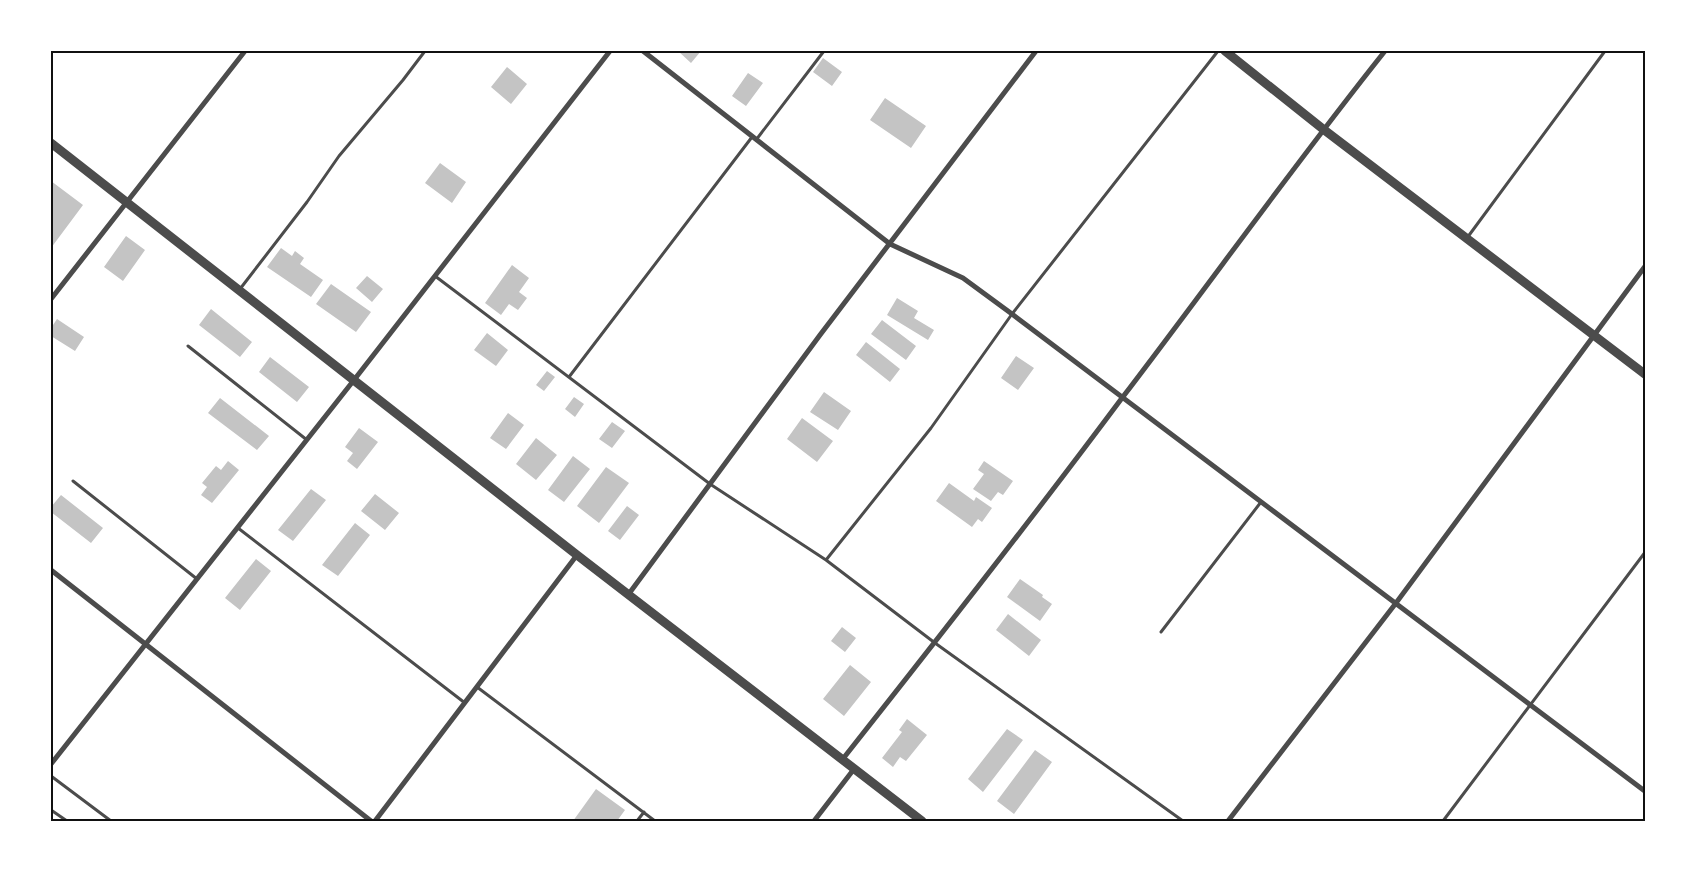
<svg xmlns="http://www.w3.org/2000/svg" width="1697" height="872" font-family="'Golos Text',sans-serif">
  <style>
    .building { fill: #c4c4c4 }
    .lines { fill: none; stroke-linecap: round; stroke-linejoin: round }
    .service { stroke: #4c4c4c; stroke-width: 3 }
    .minor { stroke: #4c4c4c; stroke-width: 5 }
    .tertiary { stroke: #4c4c4c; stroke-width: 9 }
    .neatline { fill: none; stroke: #111; stroke-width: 2 }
  </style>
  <rect width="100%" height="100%" fill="#fff"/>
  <path class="building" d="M 678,51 L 701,51 L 691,63 Z
    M 823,58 L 842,72 L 832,86 L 813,72 Z
    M 507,67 L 527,84 L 511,104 L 491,87 Z
    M 748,73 L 763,83 L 746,106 L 732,96 Z
    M 885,98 L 926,126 L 911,148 L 870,120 Z
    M 440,163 L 466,182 L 452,203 L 425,183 Z
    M 51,181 L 83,205 L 51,248 Z
    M 126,236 L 145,250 L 123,281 L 104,267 Z
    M 281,248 L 292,256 L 295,251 L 304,258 L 300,264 L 323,280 L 311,297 L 267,267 Z
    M 512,265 L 529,278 L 519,292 L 527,298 L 518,310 L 509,304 L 501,315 L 485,303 Z
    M 367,276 L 383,289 L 372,302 L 356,288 Z
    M 331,284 L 371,312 L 356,332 L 316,304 Z
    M 897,298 L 918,311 L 914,318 L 934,330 L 928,340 L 887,315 Z
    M 211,309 L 252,342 L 240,357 L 199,325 Z
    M 57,319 L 84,337 L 75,351 L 51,336 L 51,328 Z
    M 882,320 L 916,346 L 906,360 L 871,334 Z
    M 487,333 L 508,350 L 496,366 L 474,350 Z
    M 866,342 L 900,369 L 890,382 L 856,355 Z
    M 1016,356 L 1034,368 L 1018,390 L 1001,378 Z
    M 270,357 L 309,387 L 297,402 L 259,372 Z
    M 547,371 L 555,377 L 544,391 L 536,385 Z
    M 824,392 L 851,411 L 838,430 L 810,412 Z
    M 574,397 L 584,404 L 575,417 L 565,409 Z
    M 220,398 L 269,436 L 257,450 L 208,413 Z
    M 508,413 L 524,425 L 506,449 L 490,438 Z
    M 802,418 L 833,441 L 817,462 L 787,439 Z
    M 612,422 L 625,431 L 612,448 L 599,439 Z
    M 359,428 L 378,442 L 357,469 L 347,461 L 353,453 L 345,447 Z
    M 536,438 L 557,455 L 536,480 L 516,464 Z
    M 573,456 L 590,469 L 564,502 L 548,490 Z
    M 228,461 L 239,470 L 212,503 L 201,495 L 207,487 L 202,483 L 216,466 L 221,470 Z
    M 984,461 L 1013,481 L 1003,495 L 998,492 L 991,501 L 973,489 L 984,474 L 978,470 Z
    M 606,467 L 629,483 L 599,523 L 577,506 Z
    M 949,483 L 974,501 L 976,497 L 992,508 L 982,522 L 978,519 L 972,527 L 936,501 Z
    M 311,489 L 326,500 L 293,541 L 278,530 Z
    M 375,494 L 399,513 L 385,530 L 361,511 Z
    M 61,495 L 103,528 L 91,543 L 51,512 L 51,507 Z
    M 627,506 L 639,515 L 620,540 L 608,531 Z
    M 355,523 L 370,535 L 338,576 L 322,565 Z
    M 256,559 L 271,571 L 240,610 L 225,598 Z
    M 1020,579 L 1043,595 L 1042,597 L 1052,604 L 1040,621 L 1007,597 Z
    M 1008,614 L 1041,640 L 1029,656 L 996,630 Z
    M 842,627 L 856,638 L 845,652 L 831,641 Z
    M 850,665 L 871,682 L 844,716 L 823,699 Z
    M 907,719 L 927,735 L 906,761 L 900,757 L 893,767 L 882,758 L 902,732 L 899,730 Z
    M 1007,729 L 1023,740 L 983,792 L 968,779 Z
    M 1035,750 L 1052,762 L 1014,814 L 997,801 Z
    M 596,789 L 625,810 L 617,821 L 573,821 Z"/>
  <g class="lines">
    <path class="service" d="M 756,140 L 824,51
      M 1467,238 L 1605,51
      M 435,276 L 710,484 L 826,560 L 935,643 L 1183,821
      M 240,289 L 307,202 L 339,156 L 403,80 L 425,51
      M 188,346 L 307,440
      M 569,377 L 752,137
      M 73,481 L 197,579
      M 238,528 L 465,703
      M 826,560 L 931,428 L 1012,314 L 1218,51
      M 1161,632 L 1261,502
      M 477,687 L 655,821
      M 51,776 L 111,821
      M 51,810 L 67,821
      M 637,821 L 644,812
      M 1443,821 L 1646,551"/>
    <path class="minor" d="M 643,51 L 890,244 L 963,278 L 1012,314 L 1646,792
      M 51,299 L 245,51
      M 51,570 L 371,821
      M 628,595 L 820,335 L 1036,51
      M 842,760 C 937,640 1031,520 1122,398 C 1210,283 1294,165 1385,51
      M 51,764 L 354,380 L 610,51
      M 375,821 L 577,555
      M 814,821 L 854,769
      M 1228,821 L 1396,603 L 1646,265"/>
    <path class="tertiary" d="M 1225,51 L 1323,129 L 1646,375
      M 51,143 L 577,555 L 922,821"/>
  </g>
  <rect width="1697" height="872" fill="none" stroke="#ffffff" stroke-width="105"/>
  <rect x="52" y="52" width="1592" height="768" class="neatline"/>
</svg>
